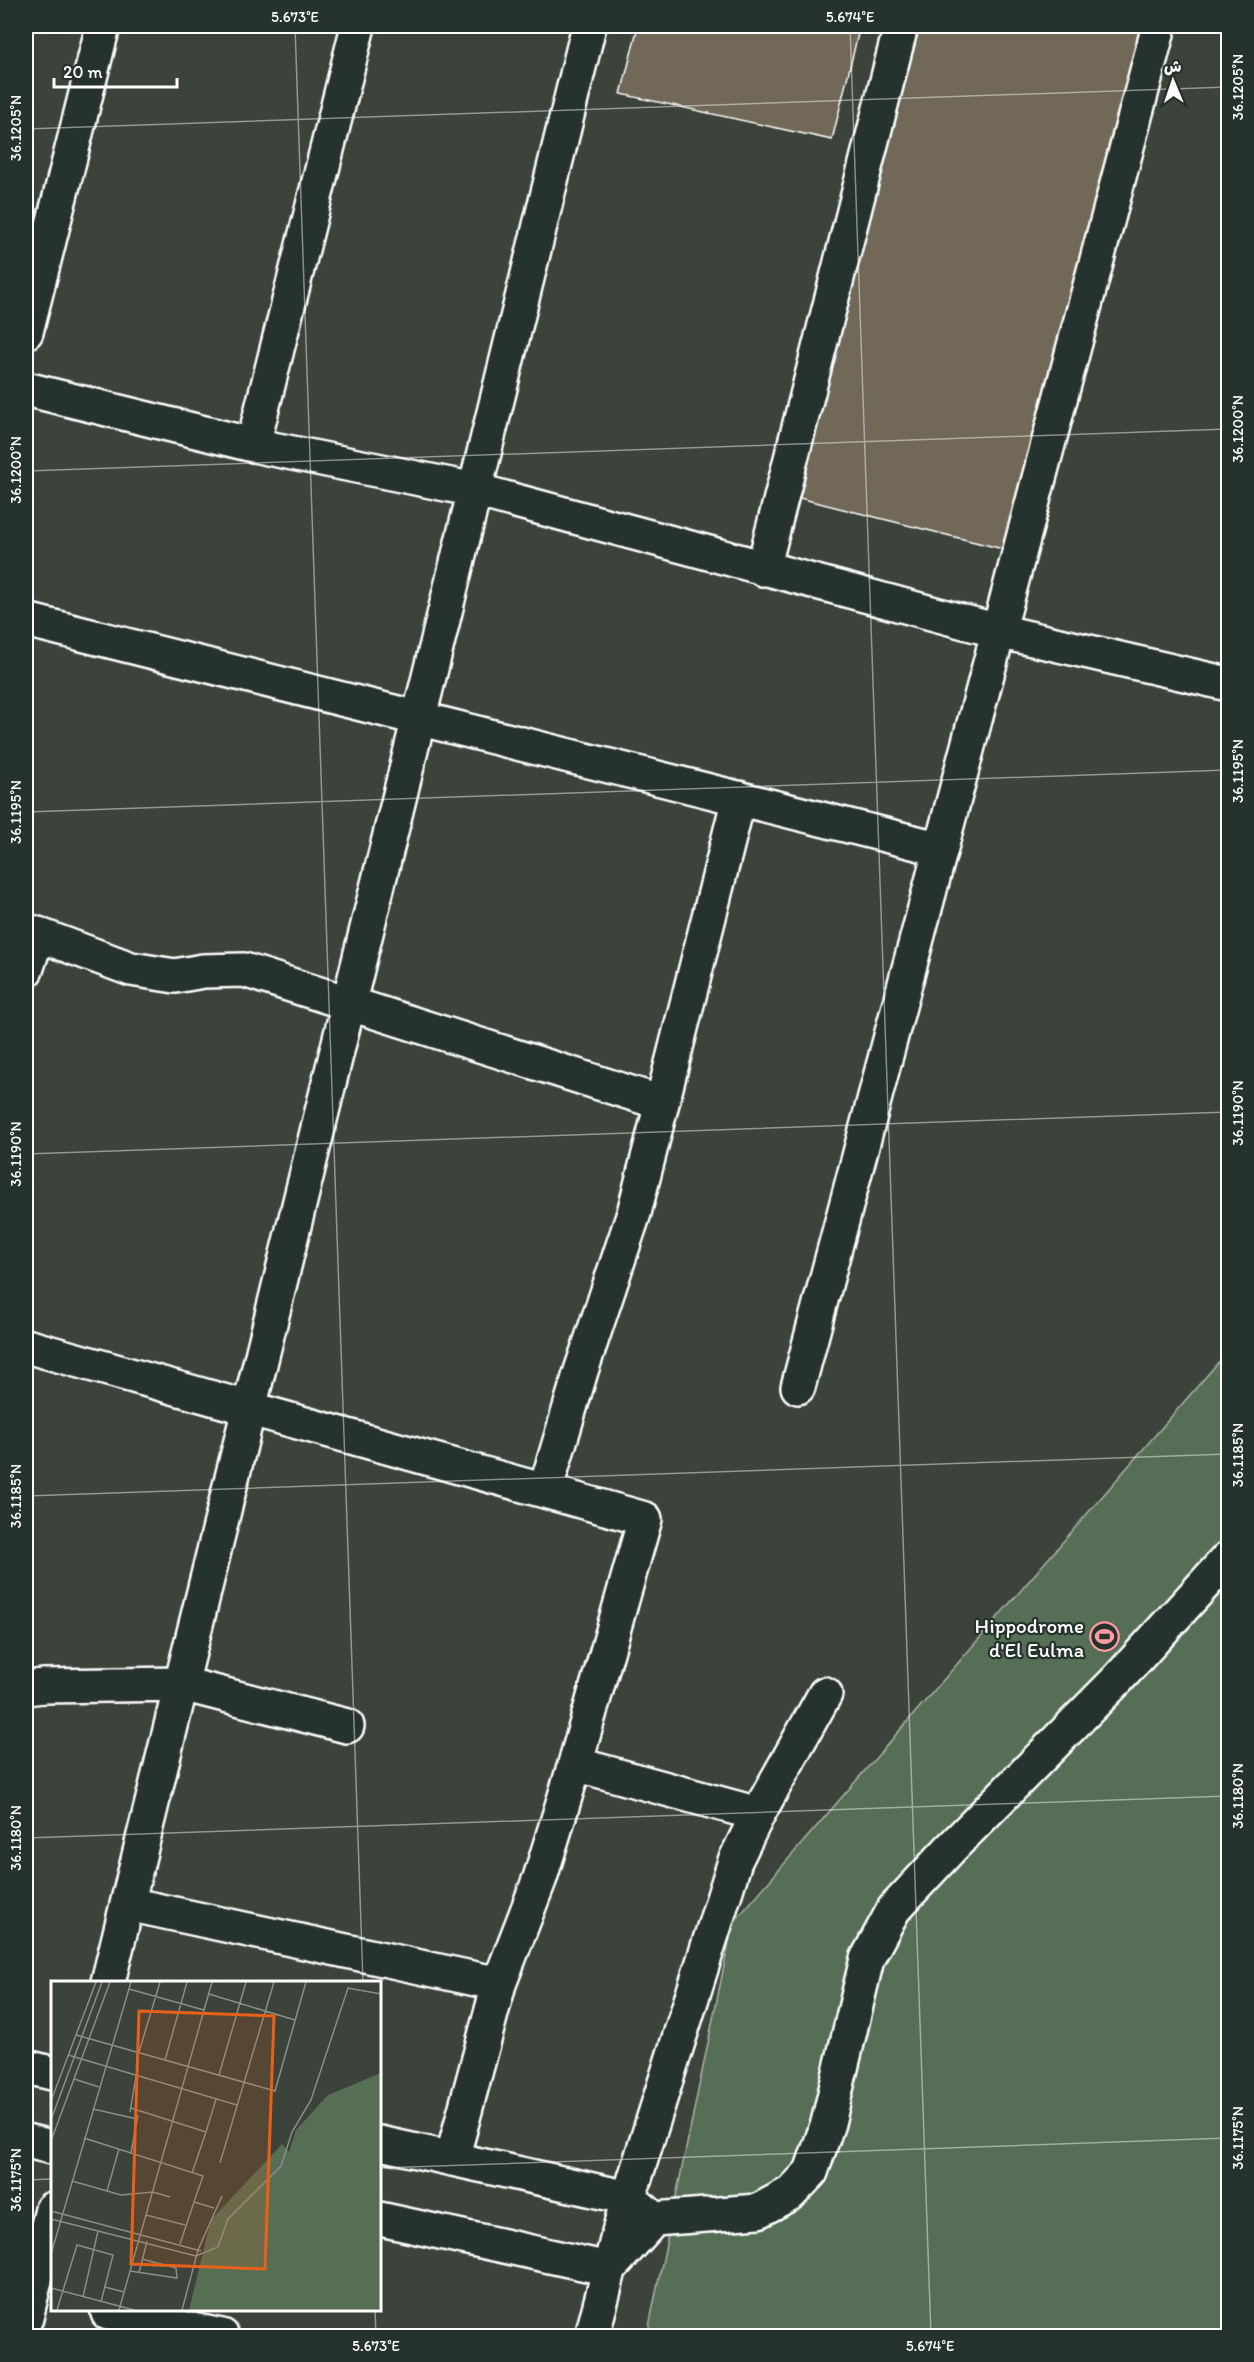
<svg xmlns="http://www.w3.org/2000/svg" width="1254" height="2362" font-family="Itim,'Playpen Sans Arabic',sans-serif">
  <style>
    .green { fill: #556e54; stroke: #aab6aa; stroke-width: 1.5 }
    .building { fill: #716859; stroke: #fff; stroke-width: 1.5 }
    .lines { fill: none; stroke-linecap: round; stroke-linejoin: round }
    .minor-casing { stroke: #fff; stroke-width: 38 }
    .minor { stroke: #26332d; stroke-width: 33 }
    .ticks { fill: none; stroke: #fff; stroke-width: 1.5; stroke-opacity: 0.45 }
    .labels { text-anchor: middle; dominant-baseline: central; stroke-width: 4.5; stroke-linejoin: round; paint-order: stroke }
    .poi-label { font-size: 21px; fill: #fff; stroke: #26332d; text-anchor: end }
    .inset-road { fill: none; stroke: #8a8e89; stroke-width: 1.5 }
    .view { fill: #e96118; fill-opacity: 0.15; stroke: #e96118; stroke-width: 3 }
    .inset-edge { fill: none; stroke: #fff; stroke-width: 3 }
    .neatline { fill: none; stroke: #fff; stroke-width: 2 }
    .ticks-label { font-size: 15px; text-anchor: middle; fill: #fff }
  </style>
  <rect width="100%" height="100%" fill="#3c433a"/>
  <filter id="ink" filterUnits="userSpaceOnUse"><feTurbulence type="fractalNoise" baseFrequency=".0167" numOctaves="2"/><feDisplacementMap in="SourceGraphic" scale="12" xChannelSelector="R" yChannelSelector="G"/><feConvolveMatrix kernelMatrix="1 2 1 2 8 2 1 2 1" color-interpolation-filters="sRGB"/></filter>
  <g filter="url(#ink)">
    <path class="green" d="M 1228,1351 L 1228,2336 L 647,2336 L 733,1923 Z"/>
    <path class="building" d="M 638,26 L 860,26 L 832,140 L 621,94 Z
      M 914,26 L 1149,26 L 1015,552 L 795,497 Z"/>
    <g class="lines">
      <defs>
        <path id="minor" d="M 26,332 L 103,26
          M 26,389 L 253,445 L 475,490 L 998,631 L 1228,684
          M 253,445 L 358,26
          M 763,569 L 901,26
          M 26,620 L 941,849
          M 26,930 L 131,969 L 175,976 L 203,971 L 244,970 L 662,1103 L 739,798
          M 26,970 L 38,934
          M 26,1346 L 645,1519 L 575,1764 L 758,1814
          M 798,1387 L 1159,26
          M 545,1491 L 581,1371 L 634,1213 L 662,1103
          M 26,1688 L 43,1686 L 182,1684 L 347,1726
          M 128,1904 L 499,1984
          M 108,1982 L 589,26
          M 26,2067 L 52,2073
          M 26,2141 L 52,2147
          M 380,2143 L 629,2198 L 646,2212
          M 452,2159 L 499,1984 L 540,1878 L 575,1764
          M 380,2219 L 609,2269
          M 609,2269 L 654,2219 L 758,2211 L 791,2193 L 811,2172 L 828,2123 L 867,1959 L 894,1909 L 951,1848 L 1118,1679 L 1228,1558
          M 108,2313 L 222,2336
          M 26,2318 L 52,2209
          M 592,2336 L 624,2213 L 735,1861 L 758,1814 L 825,1694"/>
      </defs>
      <use href="#minor" class="minor-casing"/>
      <use href="#minor" class="minor"/>
    </g>
  </g>
  <path class="ticks" d="M 295,26 L 363,1982M 850,26 L 931,2336M 26,129 L 1228,87M 26,471 L 1228,429M 26,812 L 1228,770M 26,1154 L 1228,1112M 26,1496 L 1228,1454M 26,1838 L 1228,1796M 380,2168 L 1228,2138M 26,2180 L 52,2179M 375,2310 L 376,2336"/>
  <defs>
    <symbol id="stadium-ring" viewBox="-11 -11 22 22"><circle r="9.5" fill="#26332d" stroke="#ff9aa2" stroke-width="1.5"/><path d="M0-5a6.5 5 0 1 0 0 10a6.5 5 0 1 0 0-10ZM-3.5-1.8h7v3.6h-7Z" fill="#ff9aa2"/></symbol>
  </defs>
  <g fill-rule="evenodd">
    <use href="#stadium-ring" x="1088" y="1620" width="33" height="33"/>
  </g>
  <g class="labels">
    <g class="poi-label">
      <text x="1084" y="1625">Hippodrome<tspan x="1084" dy="24">d'El Eulma</tspan></text>
    </g>
  </g>
  <g transform="translate(51 1981)">
    <rect width="330" height="330" fill="#3c433a"/>
    <path d="M 330,92 L 330,329 L 138,329 L 160,239 L 231,163 L 238,171 L 245,149 L 277,114 Z" fill="#556e54"/>
    <path class="inset-road" d="M 78,8 L 153,29M 158,13 L 244,39M 25,54 L 224,110 L 255,1M 88,71 L 109,1M 17,74 L 186,124M 114,79 L 136,1M 168,94 L 195,1M 23,98 L 48,106M 0,120 L 45,1M 80,127 L 155,151 L 165,118M 42,128 L 86,138M 79,131 L 85,95M 0,139 L 51,1M 33,157 L 152,195 L 143,221 L 163,227M 0,160 L 59,1M 80,172 L 87,134M 169,182 L 223,1M 141,192 L 155,151M 21,200 L 70,214 L 102,211 L 119,216M 56,210 L 68,168M 0,230 L 150,270M 95,234 L 134,244M 0,238 L 145,275M 129,263 L 143,221M 0,273 L 80,1M 145,275 L 167,266 L 177,238 L 230,185 L 241,151 L 260,119 L 297,7 L 330,13M 79,290 L 126,297 L 125,287 L 91,278M 88,292 L 96,260M 54,306 L 73,311M 0,307 L 83,329M 32,316 L 47,250M 6,329 L 26,264 L 62,274 L 50,321M 68,329 L 161,1M 131,329 L 147,269 L 171,215"/>
    <path class="view" d="M 88,30 L 223,35 L 214,288 L 80,283 Z"/>
    <rect width="330" height="330" class="inset-edge"/>
  </g>
  <rect width="1254" height="2362" fill="none" stroke="#26332d" stroke-width="66"/>
  <g transform="translate(1173 81) rotate(358)" stroke="#26332d" stroke-width="4.5" paint-order="stroke">
  <path d="M0-4.5L10 22L0 15L-10 22Z" fill="#ffffff"/>
  <text y="-9" font-size="16" font-weight="bold" text-anchor="middle" fill="#ffffff">ش</text>
  </g>
  <path d="M54 78v9h123v-9" fill="none" stroke="#ffffff" stroke-width="3"/>
  <text x="63" y="78" font-size="18" fill="#ffffff" stroke="#26332d" stroke-width="4.5" paint-order="stroke">20 m</text>
  <rect x="33" y="33" width="1188" height="2296" class="neatline"/>
  <g class="ticks-label">
    <text x="295" y="22">5.673°E</text>
    <text x="850" y="22">5.674°E</text>
    <text transform="translate(1238 87) rotate(-90)" y="5">36.1205°N</text>
    <text transform="translate(16 128) rotate(-90)" y="5">36.1205°N</text>
    <text transform="translate(1238 429) rotate(-90)" y="5">36.1200°N</text>
    <text transform="translate(16 470) rotate(-90)" y="5">36.1200°N</text>
    <text transform="translate(1238 771) rotate(-90)" y="5">36.1195°N</text>
    <text transform="translate(16 812) rotate(-90)" y="5">36.1195°N</text>
    <text transform="translate(1238 1113) rotate(-90)" y="5">36.1190°N</text>
    <text transform="translate(16 1154) rotate(-90)" y="5">36.1190°N</text>
    <text transform="translate(1238 1455) rotate(-90)" y="5">36.1185°N</text>
    <text transform="translate(16 1496) rotate(-90)" y="5">36.1185°N</text>
    <text transform="translate(1238 1796) rotate(-90)" y="5">36.1180°N</text>
    <text transform="translate(16 1838) rotate(-90)" y="5">36.1180°N</text>
    <text transform="translate(1238 2138) rotate(-90)" y="5">36.1175°N</text>
    <text transform="translate(16 2180) rotate(-90)" y="5">36.1175°N</text>
    <text x="376" y="2351">5.673°E</text>
    <text x="930" y="2351">5.674°E</text>
  </g>
</svg>
